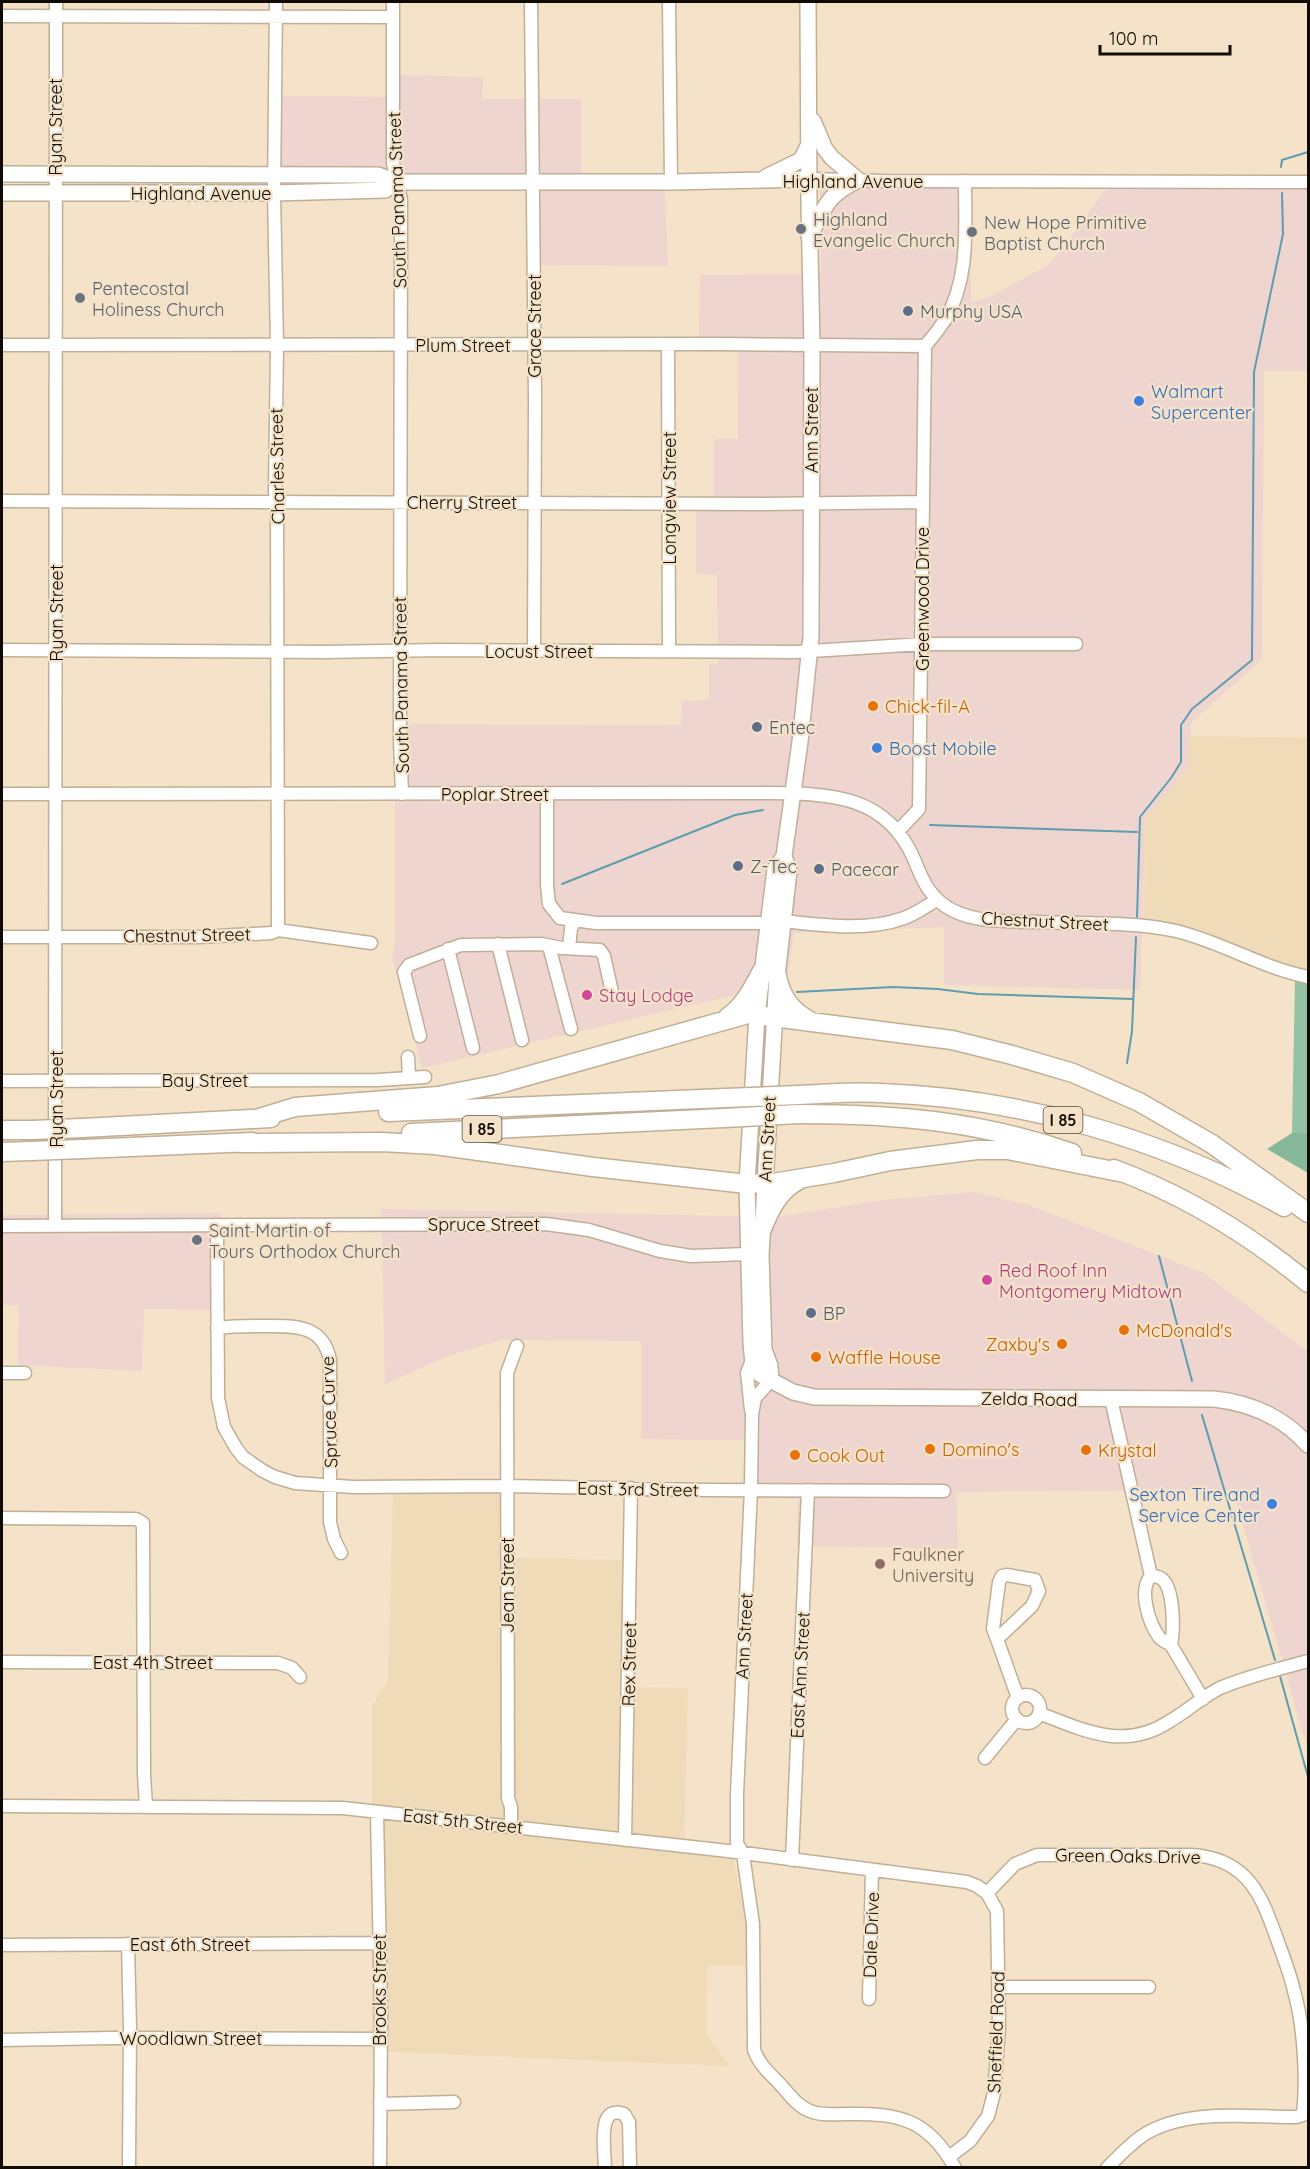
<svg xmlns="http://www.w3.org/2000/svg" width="1310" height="2169" font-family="Quicksand,sans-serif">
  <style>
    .commercial { fill: #efd5cf }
    .built { fill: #f0dbb9 }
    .green { fill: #95c1a5 }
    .forest { fill: #87b899 }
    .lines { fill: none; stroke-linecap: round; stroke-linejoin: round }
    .stream { stroke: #609caf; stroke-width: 2 }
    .minor-casing { stroke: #c0af96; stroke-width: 15 }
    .major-casing { stroke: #c0af96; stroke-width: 18 }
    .highway-casing { stroke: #c0af96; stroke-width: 21 }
    .minor { stroke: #fff; stroke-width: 12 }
    .major { stroke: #fff; stroke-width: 15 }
    .highway { stroke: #fff; stroke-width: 18 }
    .highway-bridge-casing { stroke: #c0af96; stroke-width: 21; stroke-linecap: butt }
    .highway-bridge { stroke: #fff; stroke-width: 18 }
    .worship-dot { fill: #6b7280; stroke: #f4e3c9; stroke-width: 2 }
    .service-dot { fill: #5c6f8a; stroke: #f4e3c9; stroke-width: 2 }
    .shop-dot { fill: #3f7fe0; stroke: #f4e3c9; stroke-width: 2 }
    .food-dot { fill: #e8710a; stroke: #f4e3c9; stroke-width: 2 }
    .hotel-dot { fill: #d1479c; stroke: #f4e3c9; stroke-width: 2 }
    .education-dot { fill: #8d6e63; stroke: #f4e3c9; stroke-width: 2 }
    .labels { text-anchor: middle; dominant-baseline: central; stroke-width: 4.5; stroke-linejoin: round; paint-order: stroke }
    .shield { fill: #f4e3c9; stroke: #544c3e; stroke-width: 1.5 }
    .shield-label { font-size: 16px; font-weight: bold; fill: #100b03 }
    .street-label { font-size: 18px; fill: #100b03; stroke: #f4e3c9 }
    .worship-label { font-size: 18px; fill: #5b616d; stroke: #f4e3c9; text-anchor: start }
    .service-label { font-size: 18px; fill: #4e5e75; stroke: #f4e3c9; text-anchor: start }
    .shop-label { font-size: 18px; fill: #366cbe; stroke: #f4e3c9; text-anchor: start }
    .food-label { font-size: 18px; fill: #c56008; stroke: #f4e3c9; text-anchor: start }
    .hotel-label { font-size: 18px; fill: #b23c85; stroke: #f4e3c9; text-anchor: start }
    .education-label { font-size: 18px; fill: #785e54; stroke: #f4e3c9; text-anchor: start }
  </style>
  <rect width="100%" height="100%" fill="#f4e3c9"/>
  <path class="commercial" d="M 399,75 L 483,77 L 482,99 L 581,99 L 581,188 L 665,189 L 668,266 L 539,265 L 539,189 L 279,188 L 281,96 L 398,97 Z
    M 820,185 L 971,188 L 971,302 L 990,297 L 1050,264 L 1106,189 L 1308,189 L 1308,371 L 1264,371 L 1262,659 L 1191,723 L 1189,767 L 1146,818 L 1140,990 L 944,985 L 944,927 L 794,933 L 787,983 L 422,1068 L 392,959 L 395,946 L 395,724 L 681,725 L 682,701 L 709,700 L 709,664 L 718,664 L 717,575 L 696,574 L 696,496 L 714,496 L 714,439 L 738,439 L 737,352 L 699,352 L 700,275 L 821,274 Z
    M 974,1192 L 1029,1205 L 1204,1273 L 1308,1352 L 1308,1750 L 1233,1490 L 956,1492 L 958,1549 L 797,1546 L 798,1499 L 743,1498 L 744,1440 L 641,1439 L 641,1341 L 501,1340 L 448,1356 L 385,1384 L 381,1209 L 776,1217 L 883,1200 Z
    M 221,1213 L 225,1310 L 144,1309 L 142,1371 L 18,1365 L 19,1305 L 2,1305 L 2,1215 Z"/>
  <path class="built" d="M 1190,736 L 1308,738 L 1308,982 L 1295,980 L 1174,936 L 1143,931 L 1146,818 L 1189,767 Z
    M 514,1490 L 512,1558 L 624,1560 L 623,1687 L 688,1688 L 684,1839 L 730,1845 L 748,1926 L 746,1966 L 707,1965 L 706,2033 L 730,2066 L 372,2051 L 372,1706 L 388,1681 L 393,1492 Z"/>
  <path class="green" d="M 1295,980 L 1308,982 L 1308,1133 L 1292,1133 Z"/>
  <path class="forest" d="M 1292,1133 L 1308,1133 L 1308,1173 L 1267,1149 Z"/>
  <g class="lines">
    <path class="stream" d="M 1281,167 L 1282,160 L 1308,152
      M 930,825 L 1137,832
      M 562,884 L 735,815 L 763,810
      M 1137,917 L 1140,817 L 1171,778 L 1181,762 L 1181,725 L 1192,709 L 1252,660 L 1254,372 L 1283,234 L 1282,193
      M 797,992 L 893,987 L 938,989 L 978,994 L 1133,999
      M 1127,1063 L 1132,1031 L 1136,937
      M 1159,1256 L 1192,1381
      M 1202,1415 L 1275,1660
      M 1280,1676 L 1308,1777"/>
    <defs>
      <path id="minor" d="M 276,2 L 274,193 L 277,345 L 275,491 L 277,509 L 278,930
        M 393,2 L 393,163 L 401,200 L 400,741 L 402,794
        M 531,2 L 535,399 L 534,650
        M 669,2 L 671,182
        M 2,16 L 393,17
        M 810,179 L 881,181 L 1308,182
        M 668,344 L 669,651
        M 2,345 L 718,344 L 925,346
        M 925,346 C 932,338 939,329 945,320 C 970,278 965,228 965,181
        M 2,501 L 763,504 L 923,502
        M 2,650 L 324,652 L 441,650 L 795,652 L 923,644 L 1076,644
        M 2,794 L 763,793 C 826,794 885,792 914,859 C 923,882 931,900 954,911 C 979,923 1008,921 1035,922 C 1079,924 1133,921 1176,931 C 1222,942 1262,968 1308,977
        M 547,795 L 547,885 L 549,904 L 560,918 L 596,923 L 769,923
        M 898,831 L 919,809 L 925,346
        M 783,921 C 823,925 866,932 904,918 C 916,914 926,906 937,900
        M 2,937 L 200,937 L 271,933 L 278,930 L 371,943
        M 498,944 L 522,1040
        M 549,946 L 571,1029
        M 569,948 L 571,928 L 575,921
        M 448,949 L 473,1048
        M 420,1036 L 404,972 L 409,965 L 461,945 L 541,944 L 562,948 L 600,950 L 604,956 L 612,992
        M 408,1057 L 409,1078
        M 2,1081 L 378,1080 L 425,1077
        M 55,1225 L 56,2
        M 217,1225 L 218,1398 L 224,1427 L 236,1448 L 243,1457 L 263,1471 L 275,1477 L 295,1483 L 353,1487 L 507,1486 L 704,1490 L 944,1491
        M 2,1226 L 546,1224 L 589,1230 L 660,1251 L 691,1256 L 747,1254
        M 217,1328 C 233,1326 248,1326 264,1326 C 294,1326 323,1324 330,1360 L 330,1522 L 334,1539 L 341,1553
        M 2,1373 L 25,1373
        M 771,1380 L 755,1398 L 752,1415 L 751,1489 L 737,1794 L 737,1843 L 743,1854 L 753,1924 L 754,2050 C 759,2064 769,2073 779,2083 C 788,2093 797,2106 810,2111 C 821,2116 834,2114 847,2114 C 899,2113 928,2119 955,2168
        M 1111,1399 L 1151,1576 C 1157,1576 1161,1577 1164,1581 C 1174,1593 1174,1631 1171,1645 L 1203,1699
        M 751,1410 L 747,1373 L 753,1358
        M 2,1518 L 136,1519 L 143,1523 L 144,1775 L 146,1806
        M 1007,1575 L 1035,1580 L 1039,1591 L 1032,1606 L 997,1639 L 993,1629 L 999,1582 L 1002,1576 Z
        M 1151,1576 C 1138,1590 1149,1623 1159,1637 C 1162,1641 1167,1642 1171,1645
        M 997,1639 L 1018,1698
        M 2,1662 L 278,1663 L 292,1668 L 300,1677
        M1012 1709a14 14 0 1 1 28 0a14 14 0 1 1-28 0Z
        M 1039,1713 C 1085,1731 1125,1751 1170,1721 C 1187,1711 1202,1697 1220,1688 C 1248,1676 1279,1669 1308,1661
        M 985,1758 L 1017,1719
        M 2,1806 L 343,1808 L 728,1851 L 967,1882 L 977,1886 L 987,1893 L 997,1911 L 999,2028 L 994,2093 L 988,2116 L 970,2141 L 949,2157
        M 377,1812 L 381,2014 L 380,2168
        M 511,1826 L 511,1807 L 508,1798 L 507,1373 L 517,1346
        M 625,1840 L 631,1488
        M 792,1860 L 808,1490
        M 987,1893 L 1015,1864 L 1037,1855 L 1191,1855 C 1211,1856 1231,1863 1245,1877 C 1261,1893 1269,1917 1277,1939 C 1283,1956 1290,1973 1294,1991 C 1304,2026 1307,2079 1303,2115 L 1296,2117 C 1247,2117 1184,2108 1142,2136 C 1129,2145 1118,2157 1107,2168
        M 128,1944 L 130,2028 L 129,2168
        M 2,1945 L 379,1943
        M 999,1987 L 1149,1987
        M 869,1999 L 872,1870
        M 2,2040 L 112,2038 L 380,2039
        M 380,2104 L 454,2102
        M 605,2168 C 605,2152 596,2103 624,2114 L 629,2122 L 630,2168"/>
      <path id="major" d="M 808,2 L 809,204 L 812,345 L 811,636 L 800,742 L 784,856 L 775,869 L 757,1015 L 747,1184 L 751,1343 L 753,1364 L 761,1375 L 793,1392 L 814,1397 L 1214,1399 C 1252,1403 1283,1417 1308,1445
        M 2,174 L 378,175 L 397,182 L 671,182 L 810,179
        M 766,177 L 801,160 L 809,144
        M 2,193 L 274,193 L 385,190 L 397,182
        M 809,236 C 827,206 824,197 858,180 L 832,158 L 825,149 L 813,121
        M 771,1380 L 770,1366 L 764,1350 L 761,1255 L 777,976 L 789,871 L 784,856"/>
      <path id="highway" d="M 777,976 C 781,997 791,1011 810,1021
        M 728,1017 C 744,1006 753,988 762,971
        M 799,1095 C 826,1094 854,1091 881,1093 C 1020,1098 1162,1138 1284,1207
        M 388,1112 L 725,1098
        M 799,1114 C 896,1114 979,1121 1072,1153
        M 259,1118 L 295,1107 L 438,1096 L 499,1084 L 748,1014 L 952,1040 L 1012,1055 L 1073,1073 L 1139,1102 L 1212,1144 L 1308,1213
        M 82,1128 L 271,1118
        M 2,1130 L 32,1130
        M 411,1133 L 724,1118
        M 240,1143 L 382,1142 L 435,1145 L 593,1167 L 747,1184 L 773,1183 L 834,1173 L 890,1161 L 977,1150 L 1008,1150 L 1124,1173
        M 83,1149 L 252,1142
        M 2,1152 L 31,1151
        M 1114,1169 C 1184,1195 1250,1235 1308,1283
        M 762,1229 C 770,1209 779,1190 799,1180"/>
    </defs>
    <use href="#minor" class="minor-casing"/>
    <use href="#major" class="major-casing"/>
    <use href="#highway" class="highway-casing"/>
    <use href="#minor" class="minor"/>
    <use href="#major" class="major"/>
    <use href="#highway" class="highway"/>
    <defs>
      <path id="highway-bridge" d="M 725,1098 L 799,1095
        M 724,1118 L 799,1114
        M 32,1130 L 82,1128
        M 31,1151 L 83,1149"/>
    </defs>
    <use href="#highway-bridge" class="highway-bridge-casing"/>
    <use href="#highway-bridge" class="highway-bridge"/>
  </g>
  <g class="worship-dot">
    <circle cx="801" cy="229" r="6"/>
    <circle cx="972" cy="232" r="6"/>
    <circle cx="80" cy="298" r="6"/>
    <circle cx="197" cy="1240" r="6"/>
  </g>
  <g class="service-dot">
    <circle cx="908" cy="311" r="6"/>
    <circle cx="757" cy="727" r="6"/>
    <circle cx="738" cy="866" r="6"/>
    <circle cx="819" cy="869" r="6"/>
    <circle cx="811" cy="1313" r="6"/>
  </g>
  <g class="shop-dot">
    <circle cx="1139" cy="401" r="6"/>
    <circle cx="877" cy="748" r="6"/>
    <circle cx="1272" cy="1504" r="6"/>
  </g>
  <g class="food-dot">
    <circle cx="873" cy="706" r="6"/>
    <circle cx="1124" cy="1330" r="6"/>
    <circle cx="1062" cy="1344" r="6"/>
    <circle cx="816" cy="1357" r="6"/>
    <circle cx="930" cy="1449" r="6"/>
    <circle cx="1086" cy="1450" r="6"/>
    <circle cx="795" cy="1455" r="6"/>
  </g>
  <g class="hotel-dot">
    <circle cx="587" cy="995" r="6"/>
    <circle cx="987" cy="1280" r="6"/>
  </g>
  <circle class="education-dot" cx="880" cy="1564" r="6"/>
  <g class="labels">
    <g class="shield">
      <rect x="1043.5" y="1107" width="39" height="26" rx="4.5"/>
      <rect x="462.5" y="1116" width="39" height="26" rx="4.5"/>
    </g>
    <g class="shield-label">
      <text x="1063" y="1120">I 85</text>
      <text x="482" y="1129">I 85</text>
    </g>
    <g class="street-label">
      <text transform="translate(55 127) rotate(-90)">Ryan Street</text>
      <text x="853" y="181">Highland Avenue</text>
      <text x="201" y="193">Highland Avenue</text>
      <text transform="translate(397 200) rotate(-92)">South Panama Street</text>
      <text transform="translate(534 326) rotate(-90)">Grace Street</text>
      <text x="463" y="345">Plum Street</text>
      <text transform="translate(811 430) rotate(-90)">Ann Street</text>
      <text transform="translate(277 466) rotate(-91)">Charles Street</text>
      <text transform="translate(669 498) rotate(-90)">Longview Street</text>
      <text x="462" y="502">Cherry Street</text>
      <text transform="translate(922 599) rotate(-90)">Greenwood Drive</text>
      <text transform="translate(56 613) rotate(-90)">Ryan Street</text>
      <text x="539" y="651">Locust Street</text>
      <text transform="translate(401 685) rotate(-91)">South Panama Street</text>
      <text x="495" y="794">Poplar Street</text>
      <text transform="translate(1045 921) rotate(3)">Chestnut Street</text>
      <text transform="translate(187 935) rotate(-1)">Chestnut Street</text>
      <text x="205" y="1080">Bay Street</text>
      <text transform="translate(56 1099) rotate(-90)">Ryan Street</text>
      <text transform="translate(767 1139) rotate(-87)">Ann Street</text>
      <text x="484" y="1224">Spruce Street</text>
      <text transform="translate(1029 1399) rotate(1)">Zelda Road</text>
      <text transform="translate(329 1412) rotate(-92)">Spruce Curve</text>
      <text transform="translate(638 1489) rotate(1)">East 3rd Street</text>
      <text transform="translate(507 1585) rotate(-90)">Jean Street</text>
      <text transform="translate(744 1636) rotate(-87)">Ann Street</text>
      <text x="153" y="1662">East 4th Street</text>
      <text transform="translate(629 1664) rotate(-89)">Rex Street</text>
      <text transform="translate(800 1675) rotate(-87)">East Ann Street</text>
      <text transform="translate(463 1821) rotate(6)">East 5th Street</text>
      <text transform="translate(1128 1856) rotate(1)">Green Oaks Drive</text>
      <text transform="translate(871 1935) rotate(-88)">Dale Drive</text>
      <text x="190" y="1944">East 6th Street</text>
      <text transform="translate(379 1990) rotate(-90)">Brooks Street</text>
      <text transform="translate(996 2032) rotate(-88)">Sheffield Road</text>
      <text x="191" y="2038">Woodlawn Street</text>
    </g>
    <g class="worship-label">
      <text x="813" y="219">Highland<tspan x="813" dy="21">Evangelic Church</tspan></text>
      <text x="984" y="222">New Hope Primitive<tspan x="984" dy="21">Baptist Church</tspan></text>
      <text x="92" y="288">Pentecostal<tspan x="92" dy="21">Holiness Church</tspan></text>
      <text x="209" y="1230">Saint Martin of<tspan x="209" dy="21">Tours Orthodox Church</tspan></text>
    </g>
    <g class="service-label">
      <text x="920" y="311">Murphy USA</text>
      <text x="769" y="727">Entec</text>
      <text x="750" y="866">Z-Tec</text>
      <text x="831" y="869">Pacecar</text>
      <text x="823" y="1313">BP</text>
    </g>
    <g class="shop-label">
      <text x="1151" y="391">Walmart<tspan x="1151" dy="21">Supercenter</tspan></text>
      <text x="889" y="748">Boost Mobile</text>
      <text x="1260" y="1494" text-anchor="end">Sexton Tire and<tspan x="1260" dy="21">Service Center</tspan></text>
    </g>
    <g class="food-label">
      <text x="885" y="706">Chick-fil-A</text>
      <text x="1136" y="1330">McDonald's</text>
      <text x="1050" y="1344" text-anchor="end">Zaxby's</text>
      <text x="828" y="1357">Waffle House</text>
      <text x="942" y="1449">Domino's</text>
      <text x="1098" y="1450">Krystal</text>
      <text x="807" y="1455">Cook Out</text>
    </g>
    <g class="hotel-label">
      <text x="599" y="995">Stay Lodge</text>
      <text x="999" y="1270">Red Roof Inn<tspan x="999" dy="21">Montgomery Midtown</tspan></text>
    </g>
    <g class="education-label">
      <text x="892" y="1554">Faulkner<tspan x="892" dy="21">University</tspan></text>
    </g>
  </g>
  <rect width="1310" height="2169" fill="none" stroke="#100b03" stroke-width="6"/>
  <path d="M1100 45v9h130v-9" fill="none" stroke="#100b03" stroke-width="3"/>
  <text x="1109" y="45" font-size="18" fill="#100b03" stroke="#f4e3c9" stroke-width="4.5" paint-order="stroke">100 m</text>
</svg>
